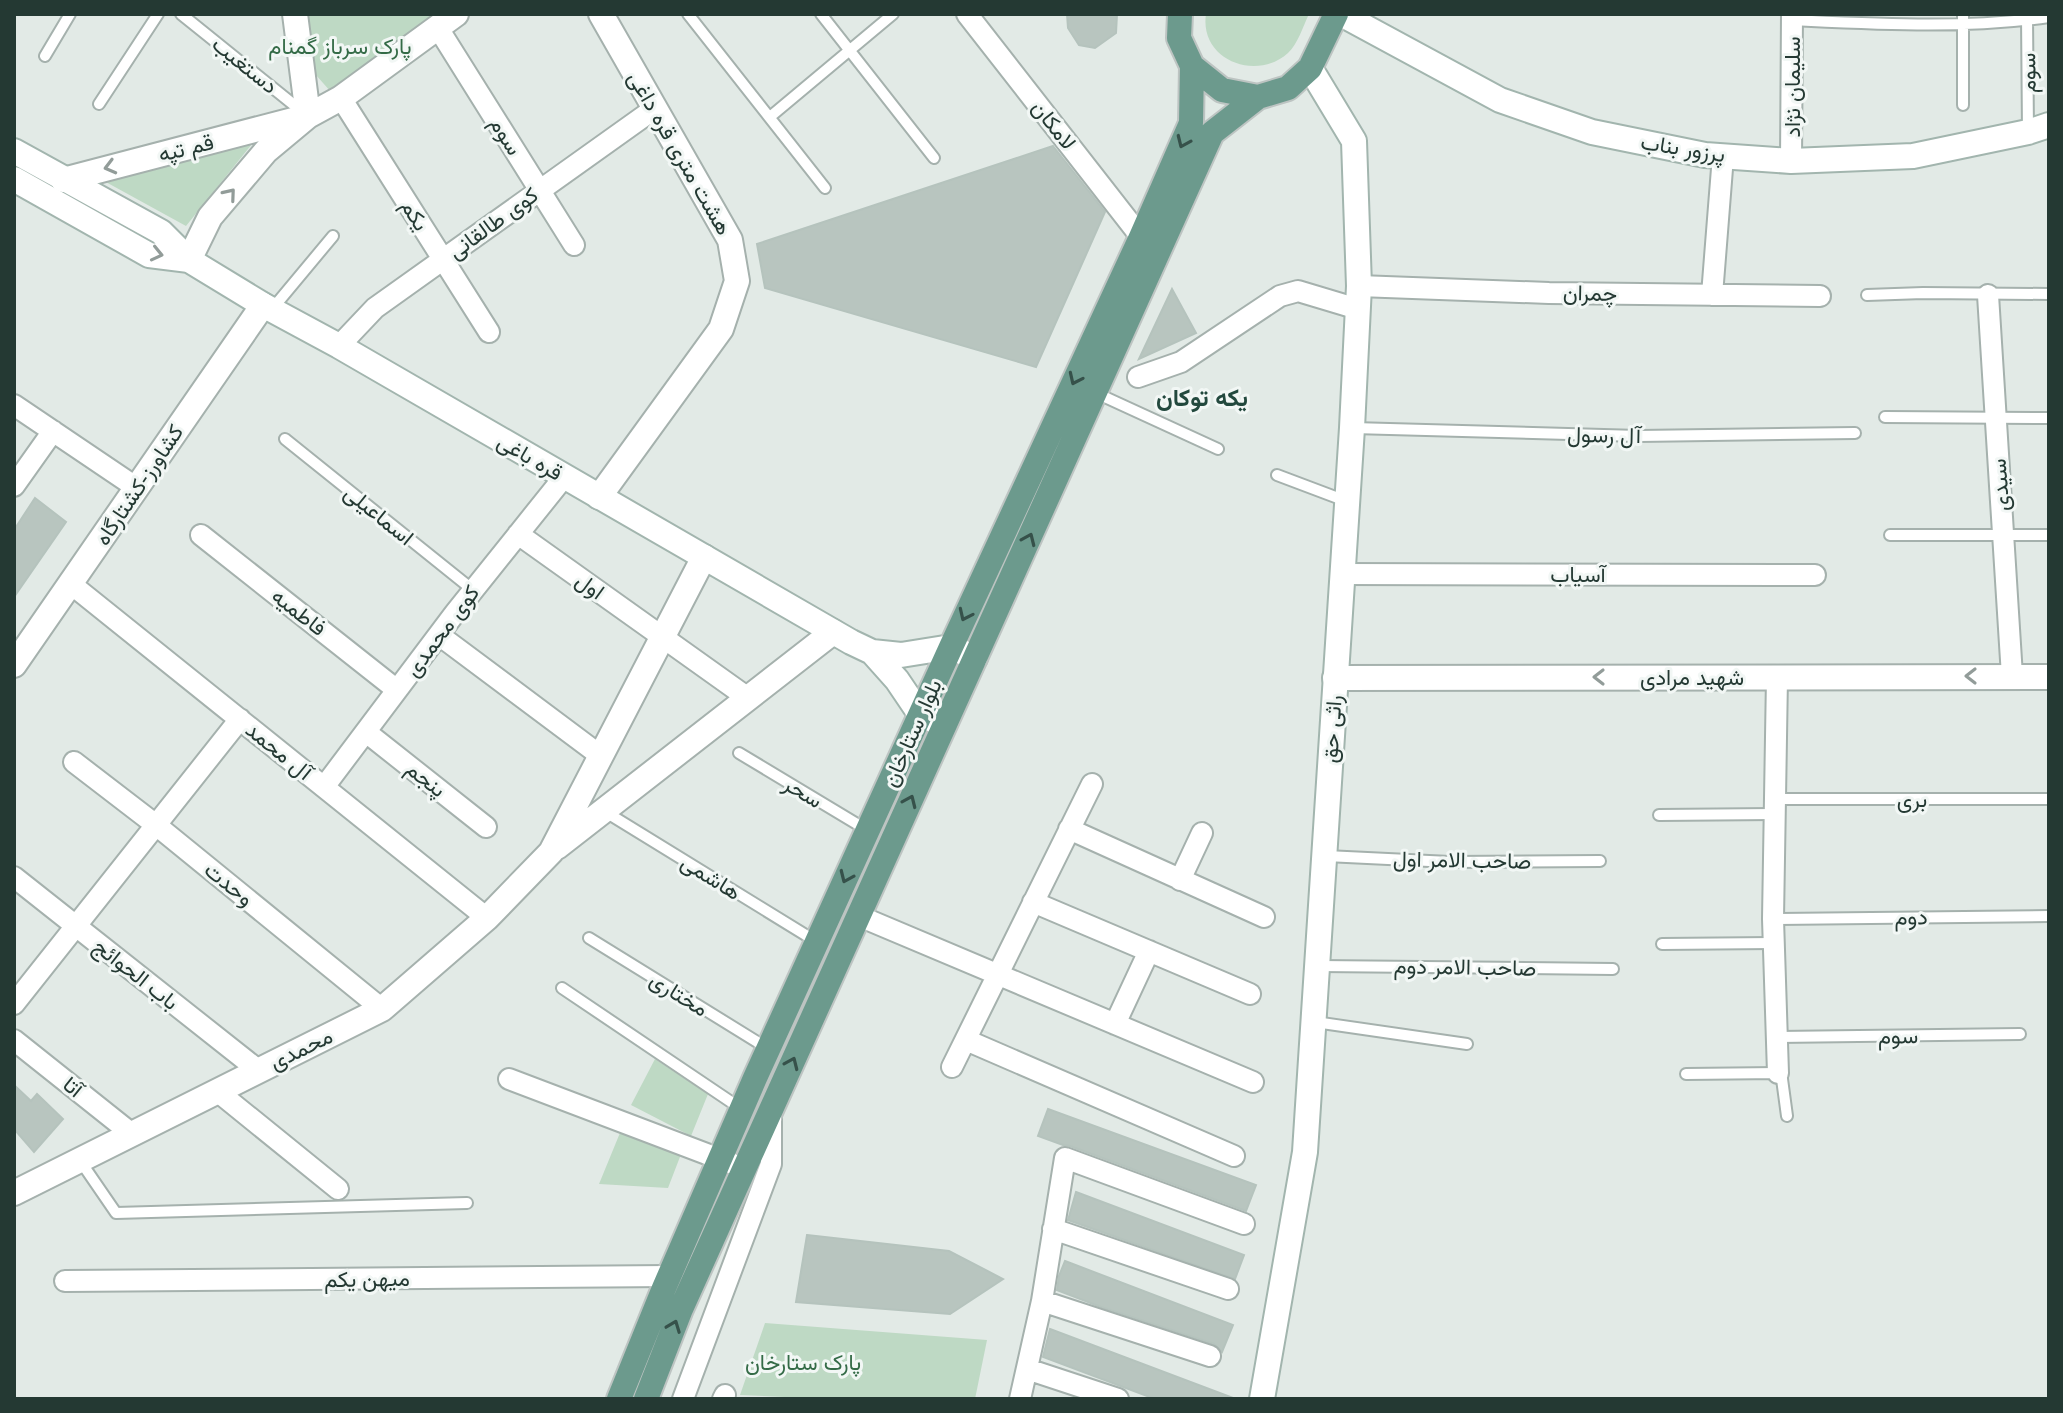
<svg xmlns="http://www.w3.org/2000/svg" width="2063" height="1413" font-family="Helvetica,Vazirmatn,sans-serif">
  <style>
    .green { fill: #bed9c4 }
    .building { fill: #b8c5bf; stroke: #b5c3bd; stroke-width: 2 }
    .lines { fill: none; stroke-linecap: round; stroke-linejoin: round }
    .service-casing { stroke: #a5b1ad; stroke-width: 14 }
    .minor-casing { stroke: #a5b1ad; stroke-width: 24 }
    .tertiary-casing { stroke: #a5b1ad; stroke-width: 28 }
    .secondary-casing { stroke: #a2b5ae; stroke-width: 28 }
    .primary-casing { stroke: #bdc4c2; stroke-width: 28 }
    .service { stroke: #fff; stroke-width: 10 }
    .minor { stroke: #fff; stroke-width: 20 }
    .tertiary { stroke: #fff; stroke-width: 24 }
    .secondary { stroke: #fff; stroke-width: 24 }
    .primary { stroke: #6c9a8d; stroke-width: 24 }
    .oneway { stroke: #36514a }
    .oneway2 { stroke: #929c99 }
    .labels { text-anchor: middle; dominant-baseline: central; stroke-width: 6; stroke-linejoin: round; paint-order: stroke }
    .park-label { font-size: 22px; fill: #346b47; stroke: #f2f7f5 }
    .street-label { font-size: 22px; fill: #243933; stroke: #f2f7f5 }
    .neighbourhood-label { font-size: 24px; font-weight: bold; fill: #23493e; stroke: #f2f7f5 }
  </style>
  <rect width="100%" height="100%" fill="#e2eae6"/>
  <path class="green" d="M 303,14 L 444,14 L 331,92 L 308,66 Z
    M 1206,14 L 1309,14 C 1303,26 1298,44 1288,53 C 1256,82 1199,60 1206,14 Z
    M 256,139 L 186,226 L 104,181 Z
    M 655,1059 L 708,1094 L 691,1136 L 631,1105 Z
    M 622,1128 L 683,1149 L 668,1188 L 599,1184 Z
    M 765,1323 L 987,1340 L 975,1399 L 829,1399 L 740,1395 Z"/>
  <path class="building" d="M 1067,14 L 1117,14 L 1116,33 L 1095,48 L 1079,45 L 1068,28 Z
    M 1053,146 L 1105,212 L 1036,367 L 765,288 L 757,244 Z
    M 1172,289 L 1196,333 L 1139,359 Z
    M 35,498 L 66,522 L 14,597 L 14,530 Z
    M 14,1085 L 31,1101 L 37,1094 L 63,1119 L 34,1152 L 14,1129 Z
    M 1048,1109 L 1256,1185 L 1246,1211 L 1070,1146 L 1063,1145 L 1038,1136 Z
    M 1076,1192 L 1244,1255 L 1235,1279 L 1068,1220 Z
    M 807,1235 L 949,1251 L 1003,1279 L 950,1314 L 796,1302 Z
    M 1065,1261 L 1233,1325 L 1222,1352 L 1214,1344 L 1101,1307 L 1057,1290 L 1059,1276 Z
    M 1050,1329 L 1233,1398 L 1233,1399 L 1155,1399 L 1043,1357 Z"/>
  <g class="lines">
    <defs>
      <path id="service" d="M 181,14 L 304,113
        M 688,14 L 825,188
        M 821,14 L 934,158
        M 1963,14 L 1963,105
        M 2027,16 L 2028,132
        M 1792,20 C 1878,24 1964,29 2049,17
        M 45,56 L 70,14
        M 99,104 L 158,14
        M 771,116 L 893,14
        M 1867,295 L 1923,293 L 2049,294
        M 273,308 L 333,236
        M 1096,393 L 1218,449
        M 1885,417 L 2049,418
        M 1353,428 L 1639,436 L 1855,433
        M 285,439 L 473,590
        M 1277,475 L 1346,501
        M 1890,535 L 2049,535
        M 739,753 L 867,830
        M 1775,799 L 2049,799
        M 604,811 L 817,942
        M 1659,815 L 1774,814
        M 1326,856 L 1450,862 L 1600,861
        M 1773,919 L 2049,916
        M 589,938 L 767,1048
        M 1662,944 L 1773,943
        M 1319,966 L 1613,969
        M 562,988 L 740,1108
        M 1315,1022 L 1467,1044
        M 1775,1037 L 2020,1034
        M 1686,1074 L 1778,1073 L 1782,1079 L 1787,1116
        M 81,1162 L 116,1213 L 467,1203"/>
      <path id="minor" d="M 967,14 L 1141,237
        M 438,28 L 574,245
        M 341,98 L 489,332
        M 1791,161 L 1792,14
        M 1359,286 L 1549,293 L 1820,296
        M 1712,295 L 1723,156
        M 1988,295 L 2012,676
        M 339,346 L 375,308 L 654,109
        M 1138,377 L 1181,362 L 1280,296 L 1298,291 L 1358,309
        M 14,405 L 137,488
        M 14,486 L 53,431
        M 518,534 L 748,698
        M 201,535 L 397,690
        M 1341,574 L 1815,575
        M 71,584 L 487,918
        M 439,635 L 601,756
        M 1777,677 L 1773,919 L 1778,1073
        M 366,732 L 486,827
        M 74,762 L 156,825 L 382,1009
        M 324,787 L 455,613 L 564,477
        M 1069,829 L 1264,917
        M 14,877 L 258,1070
        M 1180,880 L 1202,833
        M 1033,902 L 1250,994
        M 859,916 L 1253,1082
        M 14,1004 L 240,719
        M 1115,1024 L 1149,951
        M 14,1040 L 132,1134
        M 966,1040 L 1234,1156
        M 952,1067 L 1092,784
        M 509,1079 L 733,1164
        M 217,1091 L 338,1189
        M 1053,1229 L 1228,1289
        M 65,1281 L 670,1276
        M 1042,1301 L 1210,1356
        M 1027,1369 L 1118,1399
        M 683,1399 L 771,1164 L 771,1111
        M 723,1399 L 725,1395
        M 1020,1399 L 1042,1301 L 1065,1158 L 1244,1224"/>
      <path id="tertiary" d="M 295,14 L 308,116 L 341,98 L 456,14
        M 63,180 L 308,116 L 266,151 L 210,217 L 189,260
        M 599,497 L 721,329 L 737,281 L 730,240 L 601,14
        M 14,665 L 263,305
        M 1335,678 L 2049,677
        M 557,847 L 833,632
        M 14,1193 L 382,1009 L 487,918 L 551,852 L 704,557"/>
      <path id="secondary" d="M 1341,14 L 1500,100 L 1592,132 L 1705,155 L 1791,161 L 1913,156 L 2028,132 L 2049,125
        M 14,151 L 161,232 L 189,260 L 149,255 L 14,179
        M 189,260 L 263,305 L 339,346 L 851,642 L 872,652 L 901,655 L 951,647 L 975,658
        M 872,652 L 897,680 L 920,714 L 943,725
        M 1262,1399 L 1305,1152 L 1352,428 L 1359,286 L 1354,141 L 1310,68"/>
      <path id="primary" d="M 1180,14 L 1179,38 L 1192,66 L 1222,90 L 1258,97 L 1288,88 L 1310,68 L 1336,14
        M 619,1399 L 664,1288 L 755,1078 L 951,647 L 1141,237 L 1191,123 L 1192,66
        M 646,1399 L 681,1309 L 1212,133 L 1258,97"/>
    </defs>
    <use href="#service" class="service-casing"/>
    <use href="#minor" class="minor-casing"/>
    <use href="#tertiary" class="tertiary-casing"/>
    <use href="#secondary" class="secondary-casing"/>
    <use href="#primary" class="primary-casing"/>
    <use href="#service" class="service"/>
    <use href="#minor" class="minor"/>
    <use href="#tertiary" class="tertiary"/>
    <use href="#secondary" class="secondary"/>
    <use href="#primary" class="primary"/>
  </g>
  <defs><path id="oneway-chevron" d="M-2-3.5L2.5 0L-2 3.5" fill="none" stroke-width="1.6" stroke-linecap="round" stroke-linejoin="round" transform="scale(2)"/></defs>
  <g class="oneway">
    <use href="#oneway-chevron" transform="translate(1183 142) rotate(114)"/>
    <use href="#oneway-chevron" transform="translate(1075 379) rotate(115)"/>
    <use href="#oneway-chevron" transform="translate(1029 539) rotate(-66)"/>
    <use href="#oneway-chevron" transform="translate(965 615) rotate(115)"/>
    <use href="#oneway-chevron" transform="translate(910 801) rotate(-66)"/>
    <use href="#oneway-chevron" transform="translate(846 877) rotate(114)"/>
    <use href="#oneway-chevron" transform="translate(792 1063) rotate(-66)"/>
    <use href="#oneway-chevron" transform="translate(674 1326) rotate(-69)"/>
  </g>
  <g class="oneway2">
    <use href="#oneway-chevron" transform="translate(110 167) rotate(165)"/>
    <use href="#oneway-chevron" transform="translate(230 194) rotate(-50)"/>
    <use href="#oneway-chevron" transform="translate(157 254) rotate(13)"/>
    <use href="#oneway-chevron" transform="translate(1971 676) rotate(180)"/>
    <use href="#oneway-chevron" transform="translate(1599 677) rotate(180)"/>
  </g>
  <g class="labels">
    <g class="park-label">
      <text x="340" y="46">پارک سرباز گمنام</text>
      <text x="803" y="1362">پارک ستارخان</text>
    </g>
    <g class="street-label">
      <text transform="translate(245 65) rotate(39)">دستغیب</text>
      <text transform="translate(2028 73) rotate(-91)">سوم</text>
      <text transform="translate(1792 87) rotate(-90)">سلیمان نژاد</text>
      <text transform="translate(1054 125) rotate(52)">لامکان</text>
      <text transform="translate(506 136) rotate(58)">سوم</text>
      <text transform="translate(186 148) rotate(-14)">قم تپه</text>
      <text transform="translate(1683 148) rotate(9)">پرزور بناب</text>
      <text transform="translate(680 153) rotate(60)">هشت متری قره داغی</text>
      <text transform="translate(415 215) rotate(58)">یکم</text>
      <text transform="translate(493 223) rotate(-36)">کوی طالقانی</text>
      <text transform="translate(1590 293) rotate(1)">چمران</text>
      <text transform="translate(1604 435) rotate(1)">آل رسول</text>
      <text transform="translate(530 457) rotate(30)">قره باغی</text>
      <text transform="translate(139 485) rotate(-56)">کشاورز-کشتارگاه</text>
      <text transform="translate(2000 485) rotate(-94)">سیدی</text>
      <text transform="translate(379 515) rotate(39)">اسماعیلی</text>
      <text x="1578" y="574">آسیاب</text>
      <text transform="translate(590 586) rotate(36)">اول</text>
      <text transform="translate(299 612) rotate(38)">فاطمیه</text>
      <text transform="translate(442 631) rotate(-53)">کوی محمدی</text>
      <text x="1692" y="677">شهید مرادی</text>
      <text transform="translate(1332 729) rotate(-86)">راثی حق</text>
      <text transform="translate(912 733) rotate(-66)">بلوار ستارخان</text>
      <text transform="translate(279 751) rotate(39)">آل محمد</text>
      <text transform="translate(426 779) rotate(38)">پنجم</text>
      <text transform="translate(803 792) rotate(31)">سحر</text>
      <text x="1912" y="799">بری</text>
      <text transform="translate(1462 860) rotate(1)">صاحب الامر اول</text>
      <text transform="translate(711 877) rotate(32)">هاشمی</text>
      <text transform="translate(229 884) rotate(39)">وحدت</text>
      <text transform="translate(1911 917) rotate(-1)">دوم</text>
      <text transform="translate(1465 967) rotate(1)">صاحب الامر دوم</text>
      <text transform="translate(136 974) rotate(38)">باب الحوائج</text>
      <text transform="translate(679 994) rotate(32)">مختاری</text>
      <text transform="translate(1898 1036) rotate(-1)">سوم</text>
      <text transform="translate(301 1049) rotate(-26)">محمدی</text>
      <text transform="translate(73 1087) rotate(39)">آتا</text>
      <text transform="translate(367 1279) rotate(-1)">میهن یکم</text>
    </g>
    <g class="neighbourhood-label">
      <text x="1202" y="397">یکه توکان</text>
    </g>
  </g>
  <rect width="2063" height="1413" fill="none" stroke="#243933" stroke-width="32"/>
</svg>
